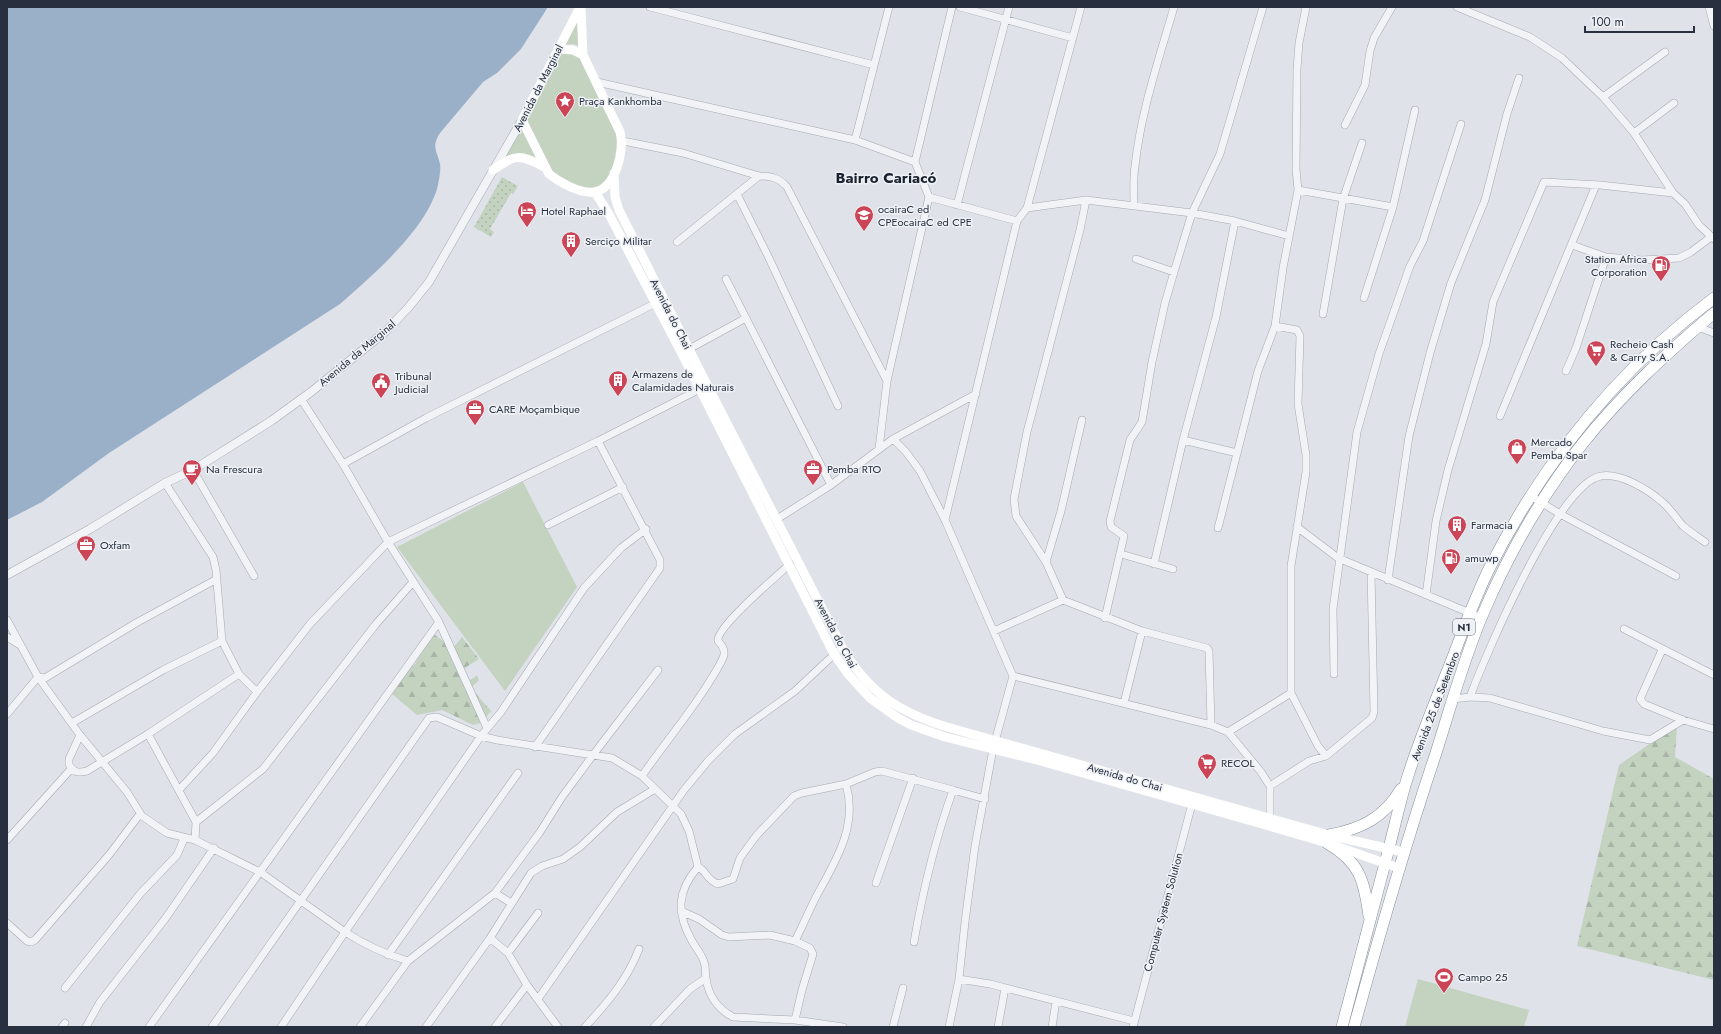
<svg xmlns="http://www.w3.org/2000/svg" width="1721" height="1034" font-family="Jost,sans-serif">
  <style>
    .green { fill: #c4d2c0 }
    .forest { fill: url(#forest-firs) }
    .garden { fill: url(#garden-dots) }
    .water { fill: #9aafc8 }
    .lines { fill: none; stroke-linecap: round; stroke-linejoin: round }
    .minor-casing { stroke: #a4a9b2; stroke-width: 8 }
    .tertiary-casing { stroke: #a4a9b2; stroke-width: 9 }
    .trunk-casing { stroke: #868f9e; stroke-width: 12 }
    .minor { stroke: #f1f3f6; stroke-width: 7 }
    .tertiary { stroke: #f1f3f6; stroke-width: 8 }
    .secondary { stroke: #fff; stroke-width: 9 }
    .trunk { stroke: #fff; stroke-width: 11 }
    .labels { text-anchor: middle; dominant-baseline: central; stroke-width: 3; stroke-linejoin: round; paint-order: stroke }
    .shield { fill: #eef1f5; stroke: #636a76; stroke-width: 1 }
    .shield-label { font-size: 10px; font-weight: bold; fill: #28303f }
    .street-label { font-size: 11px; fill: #28303f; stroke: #eef1f5 }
    .poi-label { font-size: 11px; fill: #28303f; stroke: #eef1f5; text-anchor: start }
    .district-label { font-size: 15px; font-weight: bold; fill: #1a212f; stroke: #eef1f5 }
  </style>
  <defs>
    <pattern id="forest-firs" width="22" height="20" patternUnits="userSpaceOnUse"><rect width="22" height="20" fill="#c4d2c0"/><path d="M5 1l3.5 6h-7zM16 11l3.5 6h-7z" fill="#a8b5a6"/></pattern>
    <pattern id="garden-dots" width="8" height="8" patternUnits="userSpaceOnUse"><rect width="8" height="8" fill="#c4d2c0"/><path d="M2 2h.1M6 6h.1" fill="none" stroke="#a8b5a6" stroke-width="1.8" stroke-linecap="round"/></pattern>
  </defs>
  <rect width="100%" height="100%" fill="#dfe2e8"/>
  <path class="green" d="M 579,15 L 580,46 L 573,44 L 564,45 Z
    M 563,52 L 581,56 L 618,133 L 616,164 L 603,185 L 594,189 L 582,188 L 555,176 L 548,166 L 527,120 L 559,55 Z
    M 522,126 L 539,162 L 529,156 L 499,163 Z
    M 523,482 L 577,587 L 505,691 L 397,547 Z
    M 1418,979 L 1529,1010 L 1524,1027 L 1405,1027 Z"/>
  <path class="forest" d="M 435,635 L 453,648 L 462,637 L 479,659 L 463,669 L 470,680 L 477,676 L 479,680 L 471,688 L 491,711 L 481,723 L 473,725 L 442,710 L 417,715 L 391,693 L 401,675 L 415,664 L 428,641 Z
    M 1677,725 L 1675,757 L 1714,779 L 1714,980 L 1577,946 L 1619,765 Z"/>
  <path class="garden" d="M 502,177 L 518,186 L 513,194 L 511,193 L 490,229 L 494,232 L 491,237 L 474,227 Z"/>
  <path class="water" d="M 7,7 L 548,7 L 521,49 L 497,73 L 483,82 L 440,133 C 431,147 437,150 440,164 C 441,170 439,180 438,185 C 428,228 372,276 340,304 L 109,453 L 42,502 L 7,520 Z"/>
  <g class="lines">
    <defs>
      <path id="minor" d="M 650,7 L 874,65
        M 960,7 L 1073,38
        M 1457,7 L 1530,37 L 1562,58 L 1603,97
        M 1709,7 L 1714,26
        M 1665,52 L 1603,97 L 1634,133 L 1673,193 L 1685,204 L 1699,225 L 1714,239
        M 597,82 L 855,140 L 915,162
        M 1345,125 L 1365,85 L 1370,51 L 1374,38 L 1392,7
        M 1634,133 L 1674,103
        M 855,140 L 889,7
        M 623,141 L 683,153 L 759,176 C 772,176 779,178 787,187 L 887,381
        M 1298,190 L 1393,207
        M 737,194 L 768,256 L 838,406
        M 929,197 L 1017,221
        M 1086,200 L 1080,230 L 1027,432 L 1014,499 L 1016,516 L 1046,562 L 1063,600 L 1142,631 L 1207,648 L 1209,651 L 1211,725
        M 957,205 L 1009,7
        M 1134,206 C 1134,192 1133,179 1135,166 C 1141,111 1159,59 1174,7
        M 1027,208 L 1086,200 L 1192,213 L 1235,221 L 1289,236
        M 677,242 L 759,176
        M 1572,245 L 1606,257 L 1642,260 L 1679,258 L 1691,252 L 1711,237
        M 1136,259 L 1174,272
        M 726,279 L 831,485
        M 1364,298 L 1393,207 L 1415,110
        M 1323,314 L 1343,199 L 1362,143
        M 1275,326 L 1297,330 L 1300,336 L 1298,404 L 1306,455 L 1306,472 L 1291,566 L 1291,693 L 1318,746 L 1326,756
        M 1698,327 L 1714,333
        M 689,349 L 746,318
        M 1566,371 L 1576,348 L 1606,257
        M 301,399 L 343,464 L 388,542 L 439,622 L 487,728
        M 1500,416 L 1596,185
        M 893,439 L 906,452 L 920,471 L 945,520 L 1013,676 L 993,749 L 975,846 L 965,922 L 959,979 L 949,1027
        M 1183,440 L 1237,453
        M 879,449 L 887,381 L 929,197 L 915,162 L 952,7
        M 343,464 L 426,418 L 656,303
        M 193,470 L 254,576
        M 165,483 L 213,557 L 216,570 L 222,641 L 239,674 L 257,692
        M 1531,496 L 1560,514 L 1676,576
        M 777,519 L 831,485 L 893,439 L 976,394
        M 945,520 L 1017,221 L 1027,208 L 1081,7
        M 548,525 L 623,487
        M 1297,527 L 1338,558 L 1482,618
        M 1218,528 L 1258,371 L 1275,326 L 1283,268 L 1298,190 L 1296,169 L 1297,69 L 1299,43 L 1306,7
        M 1121,554 L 1173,569
        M 1046,562 L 1061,511 L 1082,420
        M 790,564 C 777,576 716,627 718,641 C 722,645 725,649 724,655 C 721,665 713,675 708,684 C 688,716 663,745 642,776 L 681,814 L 689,831 L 698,867 C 707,871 706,880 718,884 L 733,879 L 740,858 L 756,836 L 794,796 L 802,793 L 846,784 L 875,772 L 882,771 L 953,790 C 935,840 923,890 914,942
        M 1154,564 L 1183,440 L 1216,317 L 1235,221
        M 1388,580 L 1409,436 L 1430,353 L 1451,283 L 1485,200 L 1507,114 L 1519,78
        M 1426,595 L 1436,521 L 1448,470 L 1486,344 L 1493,302 L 1544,182 L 1600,185 L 1673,193
        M 1105,618 L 1124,536 L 1111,527 L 1110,521 L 1130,440 L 1142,422 L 1152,362 L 1165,303 L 1174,272 L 1192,213 L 1220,154 L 1263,7
        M 7,620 L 38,677 L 80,735 L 127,792 L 142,816 L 167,833 L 195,840 L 260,872 L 345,932 L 481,736 L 501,712 L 584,588 L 621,548 L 646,529
        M 1624,629 L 1714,675
        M 994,631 L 1063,600
        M 7,637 L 20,645
        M 1662,650 L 1640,699 L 1644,704 L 1683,720 L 1714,729
        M 1334,674 L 1333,609 L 1357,432 L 1379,354 L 1410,266 L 1423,241 L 1432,213 L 1461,124
        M 1013,676 L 1211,725 L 1228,732 L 1261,772 L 1270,786 L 1270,817
        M 1453,699 L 1470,697
        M 1124,703 L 1142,631
        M 7,714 L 38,677 L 45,678 L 136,623 L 217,579
        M 1683,720 L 1650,740 L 1603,731 L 1490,698 L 1470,697 C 1485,656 1559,482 1601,476 C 1621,473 1647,489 1661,501 C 1670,508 1676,518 1683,526 C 1690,532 1698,537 1705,542
        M 72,723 L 163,670 L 222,641
        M 1228,732 L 1291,693
        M 148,734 L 239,674
        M 80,735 L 69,759 L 69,764 C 73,773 79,773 87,771 L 148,734 L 196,822 L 195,840
        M 535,747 L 660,568 L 660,560 L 598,441
        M 1270,786 L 1309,761 L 1326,756 L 1372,718 L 1374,712 L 1371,572
        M 179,790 L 213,753 L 257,692 L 310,624 L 388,542 L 598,441 L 700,389
        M 953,790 L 985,799
        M 196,822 L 263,769 L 376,624 L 413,582
        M 7,840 L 71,769
        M 698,867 C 677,891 676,913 692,941 C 696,948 702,955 704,962 C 706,967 705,973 706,978 C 708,995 718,1009 733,1017 L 795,1020
        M 876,883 L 913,778
        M 495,893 L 540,832 L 562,797 L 593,755 L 658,670
        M 681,911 L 699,919 L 722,935 L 729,937 L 770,935 L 795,941 L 810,948 L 813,954 L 802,990 L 795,1020 L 843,1027
        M 7,923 L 27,941 L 31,942 L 35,940 L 109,855 L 140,814
        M 490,938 L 531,873 L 542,866 L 563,859 L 580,847 L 617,812 L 655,789
        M 795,941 C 802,927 809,911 816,897 C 836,860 858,827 846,784
        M 508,953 L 538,913
        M 388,955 L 518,773
        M 959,979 L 990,984 L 1134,1021
        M 65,988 L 140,894 L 177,855 L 184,839
        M 538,999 L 684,790 L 708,761 L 735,734 L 795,691 L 842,647
        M 62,1027 L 65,1023
        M 86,1027 L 100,1002 L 165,919 L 214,848
        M 149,1027 L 439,622
        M 212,1027 L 429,718 L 437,717 L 481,736 L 497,740 L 612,758 L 642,776
        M 281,1027 L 345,932 C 365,945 385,954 408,961 L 495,893 L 511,903
        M 360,1027 L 408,961
        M 426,1027 L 490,938 L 508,953 L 527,985
        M 495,1027 L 527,985 L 558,1027
        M 585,1027 C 608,1002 627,980 639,949
        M 654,1027 L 690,989 L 706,978
        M 893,1027 L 903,988
        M 998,1027 L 1005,988
        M 1052,1027 L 1056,1001
        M 1133,1027 L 1193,800"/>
      <path id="tertiary" d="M 7,575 L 90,529 L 165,483 L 193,470 L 271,421 L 311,392 L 385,332 L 408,308 L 429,282 L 522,120"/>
      <path id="trunk" d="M 1329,835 C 1361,829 1384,818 1401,789
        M 1327,843 C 1360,862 1364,880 1369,916
        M 1342,1027 C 1358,968 1373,908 1389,848 C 1395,825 1400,801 1407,779 C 1418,743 1433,707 1447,672 C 1461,637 1473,601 1490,567 C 1544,461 1619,369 1714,298
        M 1354,1027 C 1379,936 1405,845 1435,756 C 1450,709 1463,661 1482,616 C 1508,555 1542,495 1583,443 C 1622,394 1667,353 1714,313"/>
    </defs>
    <use href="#minor" class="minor-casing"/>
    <use href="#tertiary" class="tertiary-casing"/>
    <use href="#trunk" class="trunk-casing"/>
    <use href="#minor" class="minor"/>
    <use href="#tertiary" class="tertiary"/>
    <path class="secondary" d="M 580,7 L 522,120 L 549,174 C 559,182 580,194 594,192 C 616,189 625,149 620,132 L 583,55 L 581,7
      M 558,49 L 573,50 L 583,55
      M 493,170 C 515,154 520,154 544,167
      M 614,173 L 615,197 L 619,210 L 700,371 L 842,647 C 868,692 898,712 947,727 L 1329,835 L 1403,852
      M 595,192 L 610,216 L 681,352 L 834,654 L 848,674 L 870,698 L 898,718 L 911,725 L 945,737 L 1037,760 L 1269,826 L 1327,843 L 1399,868"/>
    <use href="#trunk" class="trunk"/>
  </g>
  <defs>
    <symbol id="sight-pin" viewBox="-11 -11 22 30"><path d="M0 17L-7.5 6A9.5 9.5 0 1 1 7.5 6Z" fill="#cc4556" stroke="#eef1f5"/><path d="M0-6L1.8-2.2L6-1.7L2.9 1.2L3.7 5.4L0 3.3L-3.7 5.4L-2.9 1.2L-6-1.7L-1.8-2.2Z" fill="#fff"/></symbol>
    <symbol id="hotel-pin" viewBox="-11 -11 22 30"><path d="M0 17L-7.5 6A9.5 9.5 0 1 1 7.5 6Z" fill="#cc4556" stroke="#eef1f5"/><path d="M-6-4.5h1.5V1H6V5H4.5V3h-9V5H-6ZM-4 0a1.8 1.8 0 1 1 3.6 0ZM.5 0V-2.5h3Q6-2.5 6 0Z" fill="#fff"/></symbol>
    <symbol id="school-pin" viewBox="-11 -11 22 30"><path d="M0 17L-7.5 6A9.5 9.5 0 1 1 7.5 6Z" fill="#cc4556" stroke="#eef1f5"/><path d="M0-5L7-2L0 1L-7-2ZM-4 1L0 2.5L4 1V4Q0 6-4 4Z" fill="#fff"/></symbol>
    <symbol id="building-pin" viewBox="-11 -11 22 30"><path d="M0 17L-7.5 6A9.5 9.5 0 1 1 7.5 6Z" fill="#cc4556" stroke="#eef1f5"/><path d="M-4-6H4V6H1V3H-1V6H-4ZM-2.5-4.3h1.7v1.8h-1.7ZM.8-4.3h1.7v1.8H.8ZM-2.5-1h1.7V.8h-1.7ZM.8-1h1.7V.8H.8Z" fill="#fff"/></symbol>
    <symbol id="fuel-pin" viewBox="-11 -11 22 30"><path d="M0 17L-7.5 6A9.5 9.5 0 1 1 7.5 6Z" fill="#cc4556" stroke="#eef1f5"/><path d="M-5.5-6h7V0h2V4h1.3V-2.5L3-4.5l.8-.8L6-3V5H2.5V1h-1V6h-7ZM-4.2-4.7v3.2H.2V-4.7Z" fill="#fff"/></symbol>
    <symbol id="supermarket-pin" viewBox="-11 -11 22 30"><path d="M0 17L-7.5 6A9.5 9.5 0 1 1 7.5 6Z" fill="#cc4556" stroke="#eef1f5"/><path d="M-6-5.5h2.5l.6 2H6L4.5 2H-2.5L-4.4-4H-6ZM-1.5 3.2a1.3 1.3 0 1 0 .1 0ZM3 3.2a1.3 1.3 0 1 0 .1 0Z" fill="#fff"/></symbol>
    <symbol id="civic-pin" viewBox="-11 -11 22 30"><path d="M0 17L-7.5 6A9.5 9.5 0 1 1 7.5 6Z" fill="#cc4556" stroke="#eef1f5"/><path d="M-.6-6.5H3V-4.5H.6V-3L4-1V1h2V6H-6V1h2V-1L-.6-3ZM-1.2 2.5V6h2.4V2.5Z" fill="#fff"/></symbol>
    <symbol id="office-pin" viewBox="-11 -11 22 30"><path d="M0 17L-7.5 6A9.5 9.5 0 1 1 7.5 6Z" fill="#cc4556" stroke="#eef1f5"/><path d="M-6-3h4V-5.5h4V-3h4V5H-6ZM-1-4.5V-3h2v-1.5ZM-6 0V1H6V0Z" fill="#fff"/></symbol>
    <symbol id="shop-pin" viewBox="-11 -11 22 30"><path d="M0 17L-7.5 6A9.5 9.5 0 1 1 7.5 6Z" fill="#cc4556" stroke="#eef1f5"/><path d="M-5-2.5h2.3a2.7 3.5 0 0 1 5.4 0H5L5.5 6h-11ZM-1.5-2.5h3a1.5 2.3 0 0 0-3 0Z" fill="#fff"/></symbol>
    <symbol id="cafe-pin" viewBox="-11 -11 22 30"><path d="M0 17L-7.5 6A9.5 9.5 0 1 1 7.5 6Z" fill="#cc4556" stroke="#eef1f5"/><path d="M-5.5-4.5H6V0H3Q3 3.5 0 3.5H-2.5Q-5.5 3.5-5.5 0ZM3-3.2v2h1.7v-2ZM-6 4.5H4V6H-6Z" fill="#fff"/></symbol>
    <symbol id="stadium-pin" viewBox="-11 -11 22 30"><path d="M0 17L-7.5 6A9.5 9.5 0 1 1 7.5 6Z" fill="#cc4556" stroke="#eef1f5"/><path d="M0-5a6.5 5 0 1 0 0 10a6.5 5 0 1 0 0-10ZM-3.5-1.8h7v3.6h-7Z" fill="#fff"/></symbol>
  </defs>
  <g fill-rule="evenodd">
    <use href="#sight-pin" x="554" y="90" width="22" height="30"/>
    <use href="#hotel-pin" x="516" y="200" width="22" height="30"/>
    <use href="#school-pin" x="853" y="204" width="22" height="30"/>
    <use href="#building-pin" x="560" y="230" width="22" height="30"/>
    <use href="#fuel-pin" x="1650" y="254" width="22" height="30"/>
    <use href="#supermarket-pin" x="1585" y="339" width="22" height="30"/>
    <use href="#building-pin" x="607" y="369" width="22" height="30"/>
    <use href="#civic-pin" x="370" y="371" width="22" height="30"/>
    <use href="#office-pin" x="464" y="398" width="22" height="30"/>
    <use href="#shop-pin" x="1506" y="437" width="22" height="30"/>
    <use href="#cafe-pin" x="181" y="458" width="22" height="30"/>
    <use href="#office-pin" x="802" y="458" width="22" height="30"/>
    <use href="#building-pin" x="1446" y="514" width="22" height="30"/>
    <use href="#office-pin" x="75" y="534" width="22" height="30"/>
    <use href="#fuel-pin" x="1440" y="547" width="22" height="30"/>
    <use href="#supermarket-pin" x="1196" y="752" width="22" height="30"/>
    <use href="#stadium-pin" x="1433" y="966" width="22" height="30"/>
  </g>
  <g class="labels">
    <rect class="shield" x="1453" y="619" width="22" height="16" rx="3"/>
    <g class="shield-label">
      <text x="1464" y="627">N1</text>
    </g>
    <g class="street-label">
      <text transform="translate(538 88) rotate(-63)">Avenida da Marginal</text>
      <text transform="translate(671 314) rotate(63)">Avenida do Chai</text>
      <text transform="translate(357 353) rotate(-40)">Avenida da Marginal</text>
      <text transform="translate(836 633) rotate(62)">Avenida do Chai</text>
      <text transform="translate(1435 706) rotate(-69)">Avenida 25 de Setembro</text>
      <text transform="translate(1125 777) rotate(16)">Avenida do Chai</text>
      <text transform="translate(1163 912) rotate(-75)">Computer System Solution</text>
    </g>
    <g class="poi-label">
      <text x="579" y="101">Praça Kankhomba</text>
      <text x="878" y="209">ocairaC ed<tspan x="878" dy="13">CPEocairaC ed CPE</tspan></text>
      <text x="541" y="211">Hotel Raphael</text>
      <text x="585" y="241">Serciço Militar</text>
      <text x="1647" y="259" text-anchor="end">Station Africa<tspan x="1647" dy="13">Corporation</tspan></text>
      <text x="1610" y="344">Recheio Cash<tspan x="1610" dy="13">&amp; Carry S.A.</tspan></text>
      <text x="632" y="374">Armazens de<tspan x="632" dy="13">Calamidades Naturais</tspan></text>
      <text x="395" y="376">Tribunal<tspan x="395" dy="13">Judicial</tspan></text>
      <text x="489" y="409">CARE Moçambique</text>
      <text x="1531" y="442">Mercado<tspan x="1531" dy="13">Pemba Spar</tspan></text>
      <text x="206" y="469">Na Frescura</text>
      <text x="827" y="469">Pemba RTO</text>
      <text x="1471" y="525">Farmacia</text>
      <text x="100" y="545">Oxfam</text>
      <text x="1465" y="558">amuwp</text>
      <text x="1221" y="763">RECOL</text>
      <text x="1458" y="977">Campo 25</text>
    </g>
    <g class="district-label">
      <text x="886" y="178">Bairro Cariacó</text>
    </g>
  </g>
  <rect width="1721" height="1034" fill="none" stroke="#28303f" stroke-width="16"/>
  <path d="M1585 26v6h109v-6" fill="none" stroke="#28303f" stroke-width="2"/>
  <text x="1591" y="26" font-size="12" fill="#28303f" stroke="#eef1f5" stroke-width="3" paint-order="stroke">100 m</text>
</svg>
